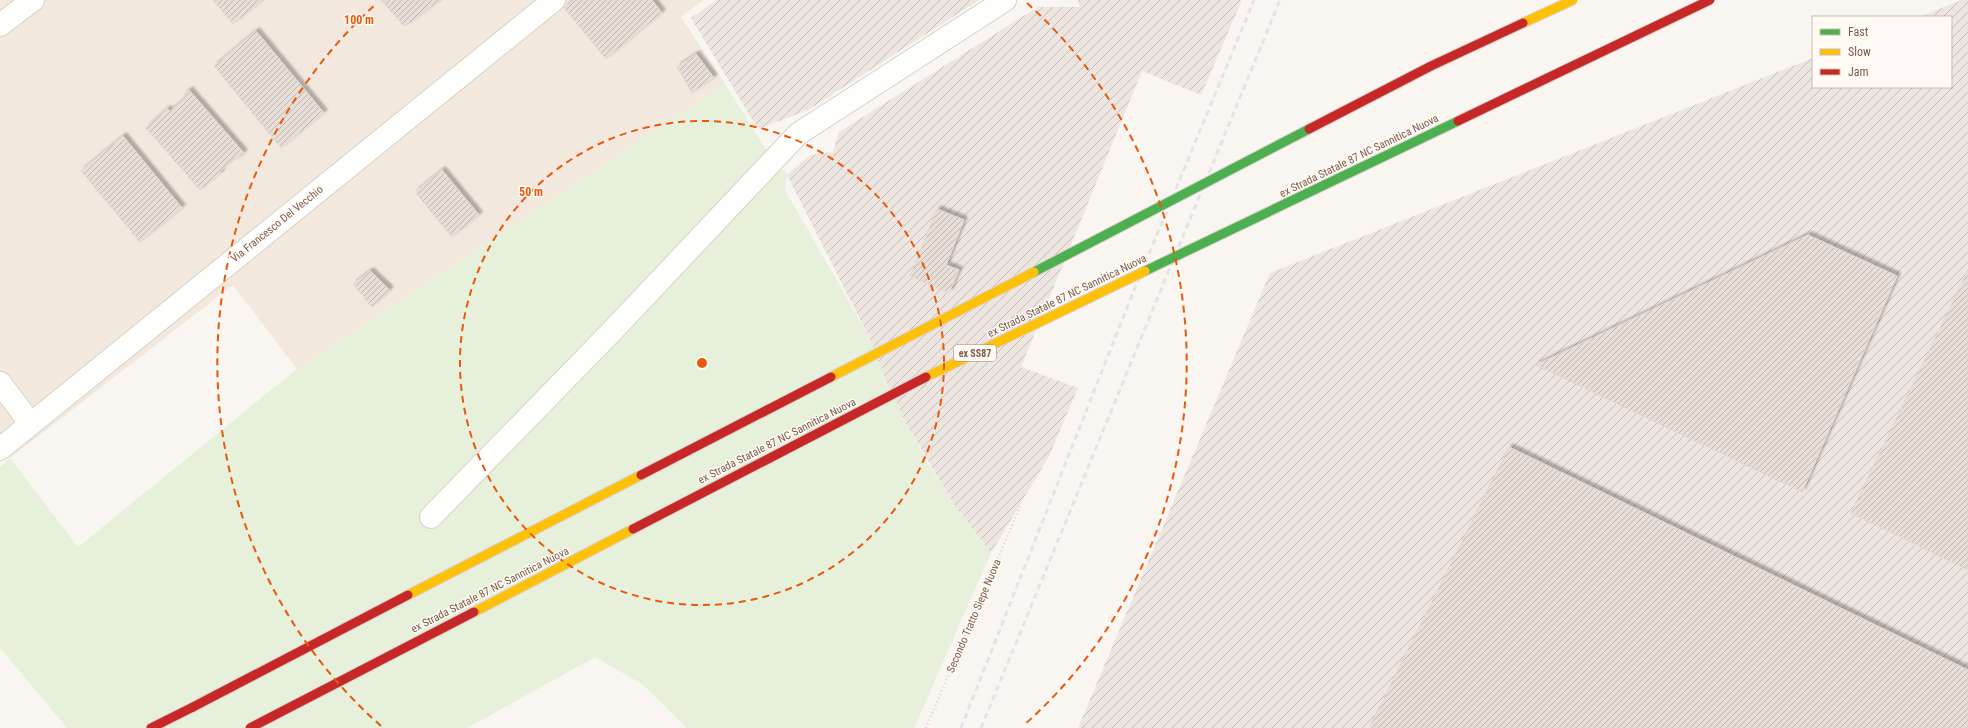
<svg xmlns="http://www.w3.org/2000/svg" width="1968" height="728" font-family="'Roboto Condensed',sans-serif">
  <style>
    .residential { fill: #f2e8de }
    .industrial { fill: url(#industrial-furrows) }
    .grass { fill: #e7f0db }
    .building { fill: url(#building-hatch); stroke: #e2d8d2; filter: url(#shadow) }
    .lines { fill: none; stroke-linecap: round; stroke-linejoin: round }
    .street-casing { stroke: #d7d1cb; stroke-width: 24 }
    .jam-casing { stroke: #dad1cc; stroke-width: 11 }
    .path { stroke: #dcd5d0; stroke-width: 2.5; stroke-dasharray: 1 3; stroke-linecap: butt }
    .street { stroke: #fefefd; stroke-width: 22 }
    .jam { stroke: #c62828; stroke-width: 9 }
    .rail { stroke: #e6e3e7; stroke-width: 3; stroke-dasharray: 6 4; stroke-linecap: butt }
    .fast-bridge-casing { stroke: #dad1cc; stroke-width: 11; stroke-linecap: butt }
    .slow-bridge-casing { stroke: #dad1cc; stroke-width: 11; stroke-linecap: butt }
    .jam-bridge-casing { stroke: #dad1cc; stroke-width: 11; stroke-linecap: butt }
    .fast-bridge { stroke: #4caf50; stroke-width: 9 }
    .slow-bridge { stroke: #ffc107; stroke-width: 9 }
    .jam-bridge { stroke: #c62828; stroke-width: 9 }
    .ring { fill: none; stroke: #e8590c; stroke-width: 2; stroke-dasharray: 7 5 }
    .labels { text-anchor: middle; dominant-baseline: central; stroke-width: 3; stroke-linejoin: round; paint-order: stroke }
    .shield { fill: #fffaf3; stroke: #a28b7f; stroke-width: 1 }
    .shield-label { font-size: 10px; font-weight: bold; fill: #7a5c4d }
    .street-label { font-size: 11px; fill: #7a5c4d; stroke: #fffaf3 }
    .centre { fill: #e8590c; stroke: #fffaf3; stroke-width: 2 }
    .ring-label { font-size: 12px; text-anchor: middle; font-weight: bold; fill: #e8590c; stroke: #fffaf3; stroke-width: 3; stroke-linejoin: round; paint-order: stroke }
  </style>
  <defs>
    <pattern id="industrial-furrows" width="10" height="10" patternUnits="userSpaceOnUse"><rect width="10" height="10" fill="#ede5e0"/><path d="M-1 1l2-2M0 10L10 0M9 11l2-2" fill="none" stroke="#c5bdb8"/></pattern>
    <pattern id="building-hatch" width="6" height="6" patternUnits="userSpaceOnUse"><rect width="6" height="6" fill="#e6ded7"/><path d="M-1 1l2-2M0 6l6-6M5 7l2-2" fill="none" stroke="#bfb7b1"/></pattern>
    <filter id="shadow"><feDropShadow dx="3.5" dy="-3.5" stdDeviation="1" flood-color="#0004"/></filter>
  </defs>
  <rect width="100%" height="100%" fill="#f9f5f0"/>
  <path class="residential" d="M 0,0 L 703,0 L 681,17 L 725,84 L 297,369 L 233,285 L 10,458 L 0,445 Z"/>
  <path class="industrial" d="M 717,0 L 979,0 L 808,110 L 758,129 L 691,18 Z
    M 1078,0 L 1242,0 L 1201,95 L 1142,71 L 1021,367 L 1078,388 L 1049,456 L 991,553 L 953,503 L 906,423 L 886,381 L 869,337 L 787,175 L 810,155 L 833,152 L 839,132 L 1038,7 L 1080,7 Z
    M 1962,0 L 1968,0 L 1968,728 L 1078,728 L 1270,273 L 1813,58 L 1813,87 L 1951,87 L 1951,17 L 1919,17 Z"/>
  <path class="grass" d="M 725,84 L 767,151 L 787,175 L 785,190 L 869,337 L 886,381 L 906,423 L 928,463 L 953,503 L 991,553 L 914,728 L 687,728 L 642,684 L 595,657 L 467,728 L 67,728 L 0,648 L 0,467 L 10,458 L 78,547 L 297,369 Z"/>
  <path class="building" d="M 213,0 L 263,0 L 233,24 Z
    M 381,0 L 441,0 L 407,25 L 403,25 Z
    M 574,0 L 652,0 L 662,13 L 606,59 L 564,8 Z
    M 256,31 L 324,113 L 281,148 L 214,66 Z
    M 696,54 L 714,78 L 692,93 L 677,67 Z
    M 189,90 L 244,153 L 236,160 L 234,158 L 220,171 L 221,173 L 200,190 L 146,128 L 167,109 L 170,111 L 186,98 L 184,95 Z
    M 123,136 L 182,208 L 140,242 L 81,171 Z
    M 442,170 L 479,215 L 452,237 L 415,192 Z
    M 937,209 L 964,220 L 946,265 L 959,270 L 949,293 L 910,276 Z
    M 1808,235 L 1897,276 L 1802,492 L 1536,365 Z
    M 1968,270 L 1968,570 L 1851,513 Z
    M 370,271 L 390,290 L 372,307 L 353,284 Z
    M 1509,447 L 1968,670 L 1968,728 L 1369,728 Z"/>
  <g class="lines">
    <defs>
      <path id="street" d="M 0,25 L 33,0
        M 0,383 L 31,424
        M 0,449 L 554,0
        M 431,517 L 615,328 L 798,134 L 1005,0"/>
      <path id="jam" d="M 151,728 L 193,707"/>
    </defs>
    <use href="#street" class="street-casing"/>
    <use href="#jam" class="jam-casing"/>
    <path class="path" d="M 926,728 L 1021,504"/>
    <use href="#street" class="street"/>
    <use href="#jam" class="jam"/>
    <path class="rail" d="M 961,728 L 1132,295 L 1254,0
      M 981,728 L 1280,0"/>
    <defs>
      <path id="fast-bridge" d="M 1145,271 L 1458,121
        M 1034,272 L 1309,129"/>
      <path id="slow-bridge" d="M 1523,23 L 1573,0
        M 831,377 L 1034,272
        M 926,377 L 1145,271
        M 408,595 L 641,475
        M 474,612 L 633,529"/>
      <path id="jam-bridge" d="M 1458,121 L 1710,0
        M 1309,129 L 1431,66 L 1523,23
        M 641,475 L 831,377
        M 633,529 L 926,377
        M 193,707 L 408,595
        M 250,728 L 474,612"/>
    </defs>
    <use href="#fast-bridge" class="fast-bridge-casing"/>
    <use href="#slow-bridge" class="slow-bridge-casing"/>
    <use href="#jam-bridge" class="jam-bridge-casing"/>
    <use href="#fast-bridge" class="fast-bridge"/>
    <use href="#slow-bridge" class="slow-bridge"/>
    <use href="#jam-bridge" class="jam-bridge"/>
  </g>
  <g class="ring">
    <circle cx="702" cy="363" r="242"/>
    <path d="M381 726A485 485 0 0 1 377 3M1027 3A485 485 0 0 1 1023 726"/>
  </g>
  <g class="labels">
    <rect class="shield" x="954" y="345" width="42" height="16" rx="3"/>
    <g class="shield-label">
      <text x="975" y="353">ex SS87</text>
    </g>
    <g class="street-label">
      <text transform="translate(1359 156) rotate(-26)">ex Strada Statale 87 NC Sannitica Nuova</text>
      <text transform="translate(277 224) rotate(-39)">Via Francesco Del Vecchio</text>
      <text transform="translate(1067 296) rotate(-26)">ex Strada Statale 87 NC Sannitica Nuova</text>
      <text transform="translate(777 441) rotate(-27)">ex Strada Statale 87 NC Sannitica Nuova</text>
      <text transform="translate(490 590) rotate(-27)">ex Strada Statale 87 NC Sannitica Nuova</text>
      <text transform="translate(974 616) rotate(-67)">Secondo Tratto Siepe Nuova</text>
    </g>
  </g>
  <circle cx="702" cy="363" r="6" class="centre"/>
  <g class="ring-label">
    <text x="359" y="24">100 m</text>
    <text x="531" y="196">50 m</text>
  </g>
  <rect x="1812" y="16" width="140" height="72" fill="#fffaf3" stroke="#cabbb1"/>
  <rect x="1820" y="29" width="20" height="6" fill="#4caf50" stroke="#cabbb1"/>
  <text x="1848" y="36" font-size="12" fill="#7a5c4d">Fast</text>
  <rect x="1820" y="49" width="20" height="6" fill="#ffc107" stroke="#cabbb1"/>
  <text x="1848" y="56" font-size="12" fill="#7a5c4d">Slow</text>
  <rect x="1820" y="69" width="20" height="6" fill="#c62828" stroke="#cabbb1"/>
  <text x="1848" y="76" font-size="12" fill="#7a5c4d">Jam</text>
</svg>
